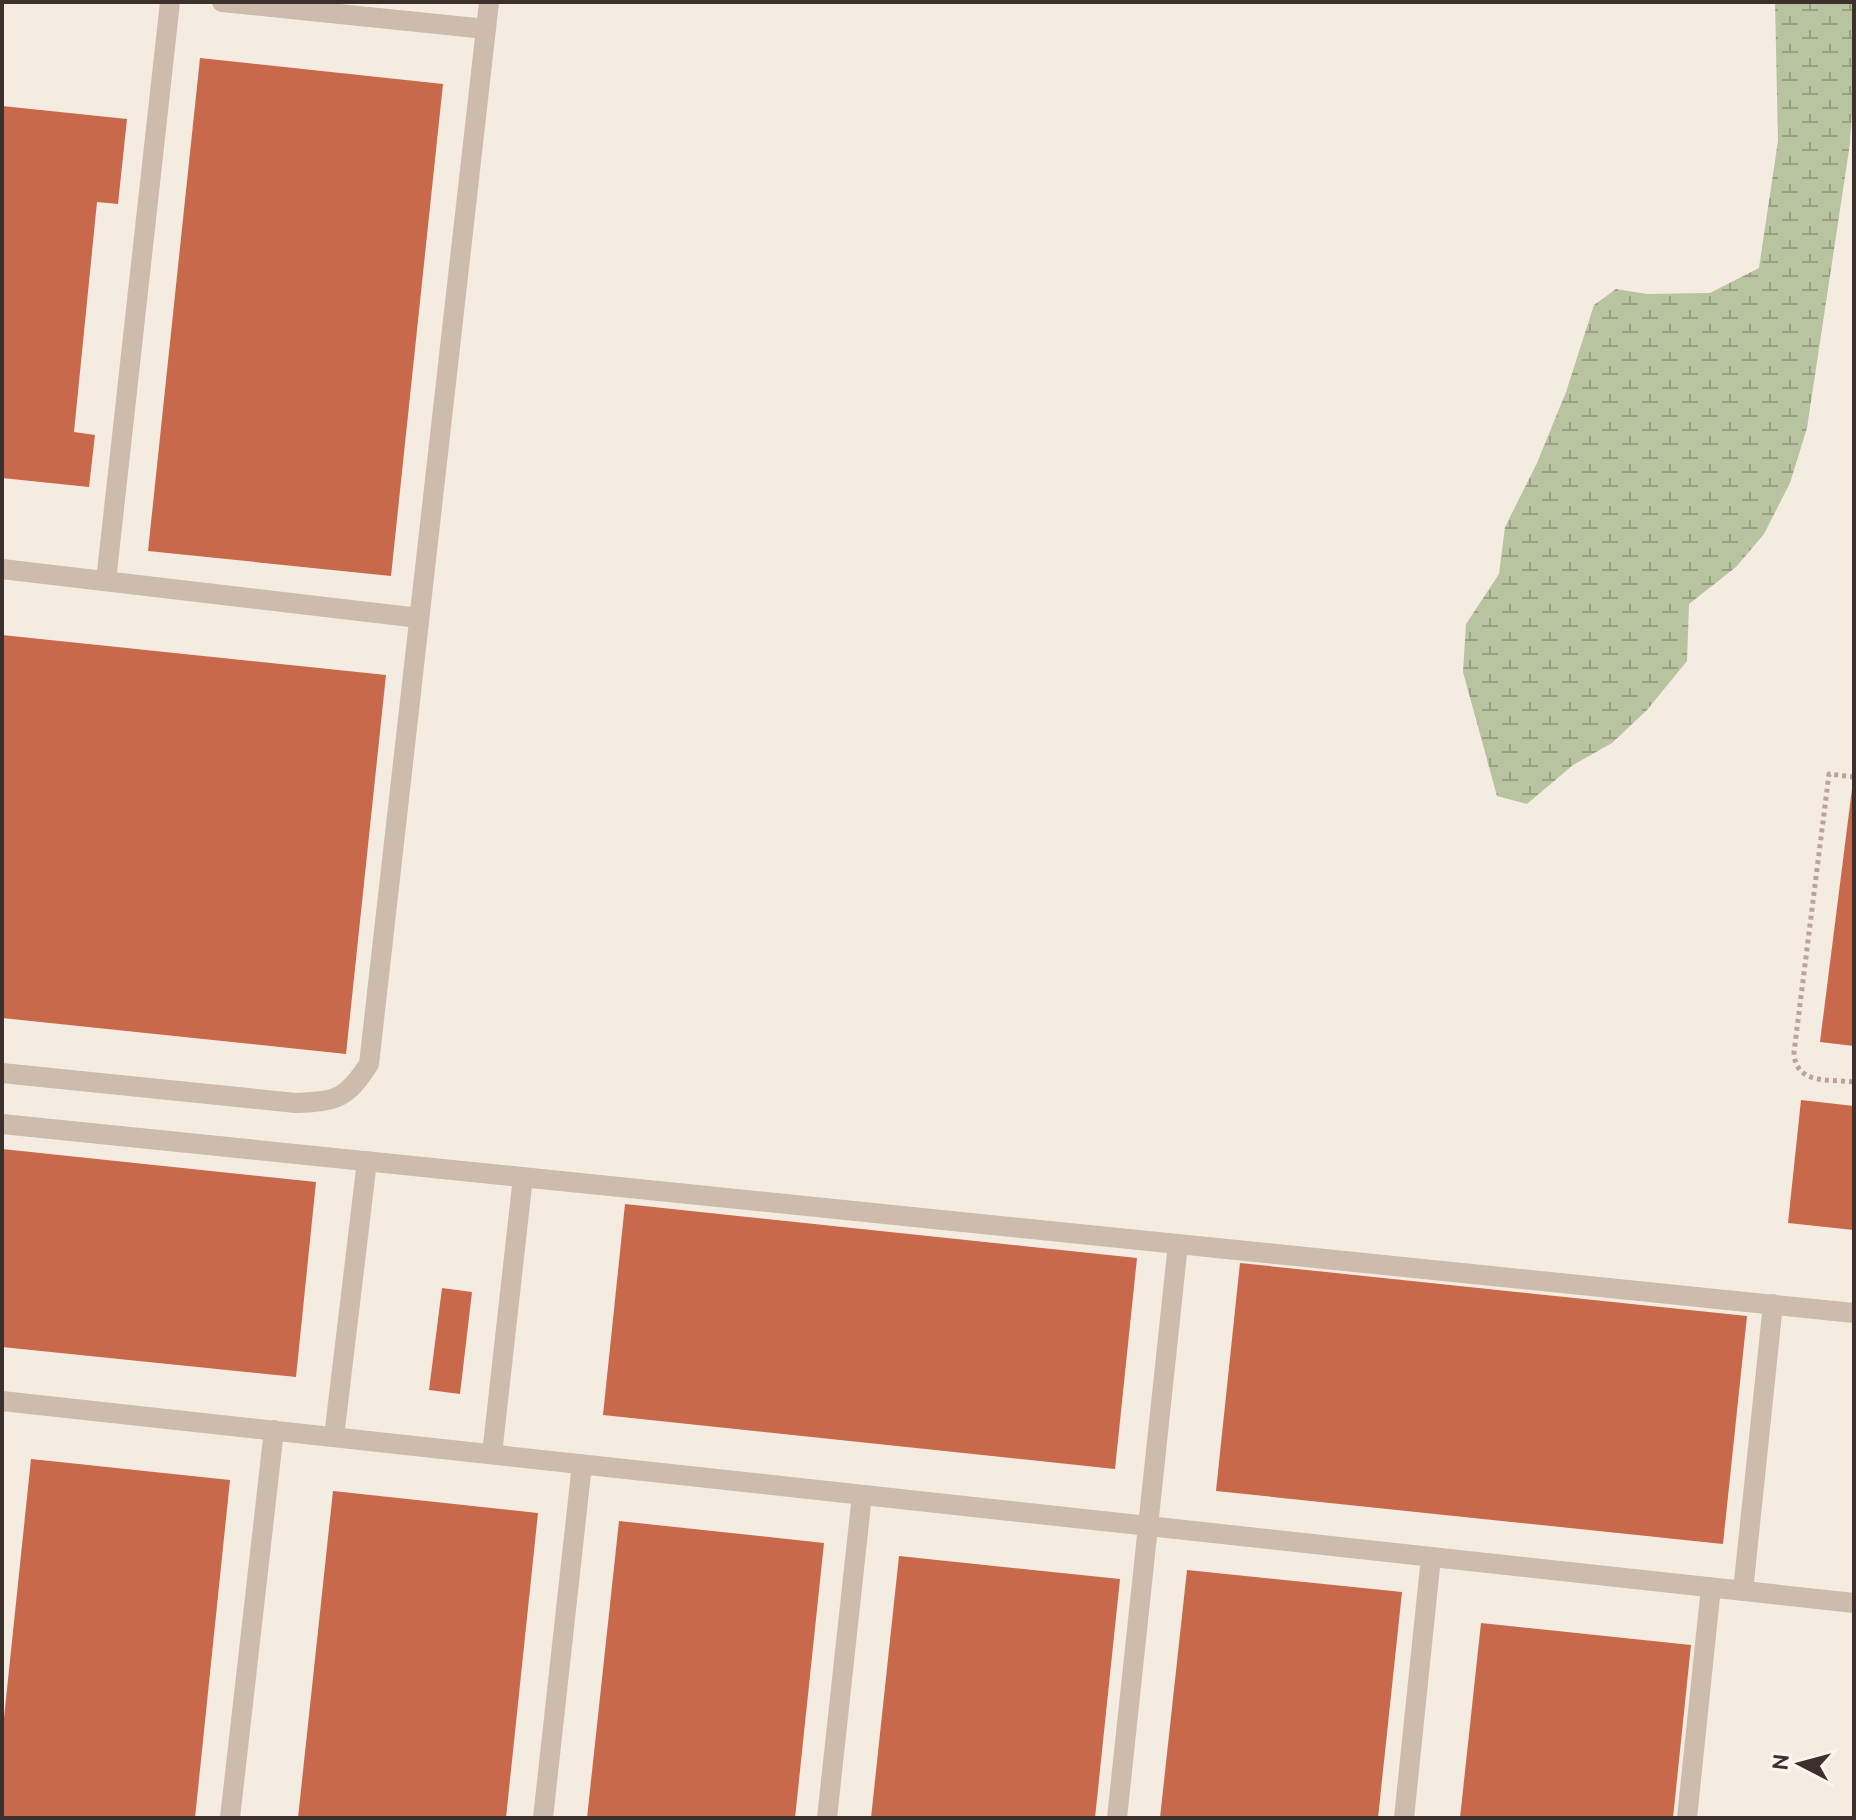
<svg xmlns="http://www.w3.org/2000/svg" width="1856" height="1820" font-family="Ubuntu,sans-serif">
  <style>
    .wetland { fill: url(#wetland-marsh) }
    .building { fill: #c8694b }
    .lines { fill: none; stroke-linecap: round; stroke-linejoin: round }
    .path { stroke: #b9a596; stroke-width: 5; stroke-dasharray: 4 4; stroke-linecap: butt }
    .lane { stroke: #cdbbac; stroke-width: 20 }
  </style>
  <defs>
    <pattern id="wetland-marsh" width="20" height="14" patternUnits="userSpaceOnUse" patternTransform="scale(2)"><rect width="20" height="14" fill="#b8c4a0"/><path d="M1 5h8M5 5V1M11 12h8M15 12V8" fill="none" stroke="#97a083"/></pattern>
  </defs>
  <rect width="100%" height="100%" fill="#f4ebe1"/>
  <path class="wetland" d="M 1775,2 L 1854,2 L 1854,90 L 1849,150 L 1807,428 L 1790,483 L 1764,534 L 1736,567 L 1689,604 L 1687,661 L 1647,710 L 1612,743 L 1573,765 L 1527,804 L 1497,796 L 1463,672 L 1466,624 L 1499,574 L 1505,527 L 1537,463 L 1566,392 L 1594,305 L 1616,289 L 1647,294 L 1710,293 L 1759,268 L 1778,141 Z"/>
  <path class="building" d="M 200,58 L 443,84 L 391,576 L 148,551 Z
    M 2,106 L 127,119 L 118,204 L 97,202 L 74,432 L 95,435 L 89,487 L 2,478 Z
    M 2,635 L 386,675 L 346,1054 L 2,1018 Z
    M 1852,789 L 1854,789 L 1854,1046 L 1820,1042 Z
    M 1801,1100 L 1854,1106 L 1854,1230 L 1788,1223 Z
    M 2,1149 L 316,1182 L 296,1377 L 2,1347 Z
    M 625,1204 L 1137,1258 L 1115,1469 L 603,1415 Z
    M 1240,1263 L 1747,1316 L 1723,1544 L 1216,1491 Z
    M 442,1288 L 472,1292 L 460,1394 L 429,1390 Z
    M 31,1459 L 230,1480 L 195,1818 L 2,1818 L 2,1737 Z
    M 333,1491 L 538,1513 L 506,1818 L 298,1818 Z
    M 619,1521 L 824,1543 L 795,1818 L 587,1818 Z
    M 899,1556 L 1120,1579 L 1095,1818 L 871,1818 Z
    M 1187,1570 L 1402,1592 L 1378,1818 L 1160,1818 Z
    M 1481,1623 L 1691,1645 L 1673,1818 L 1460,1818 Z"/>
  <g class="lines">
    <path class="path" d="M 1854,777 L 1829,774 L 1794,1052 C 1795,1085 1829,1079 1854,1082"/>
    <path class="lane" d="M 222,2 L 486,29
      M 2,569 L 419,618
      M 106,581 L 170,2
      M 2,1073 L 296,1103 C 338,1101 346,1099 369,1064 L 489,2
      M 2,1124 L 1854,1313
      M 2,1401 L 1854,1603
      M 334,1437 L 367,1161
      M 492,1454 L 523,1177
      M 1743,1591 L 1773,1304
      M 230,1818 L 274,1430
      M 543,1818 L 582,1464
      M 827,1818 L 862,1495
      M 1117,1818 L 1178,1244
      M 1404,1818 L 1431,1557
      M 1687,1818 L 1711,1587"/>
  </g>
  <rect width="1856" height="1820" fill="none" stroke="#3b302b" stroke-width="8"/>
  <g transform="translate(1800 1764) rotate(276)" stroke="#fbf5ee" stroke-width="6" paint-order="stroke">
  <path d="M0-6L14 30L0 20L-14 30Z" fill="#3b302b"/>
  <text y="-12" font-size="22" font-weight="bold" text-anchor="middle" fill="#3b302b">N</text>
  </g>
</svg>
